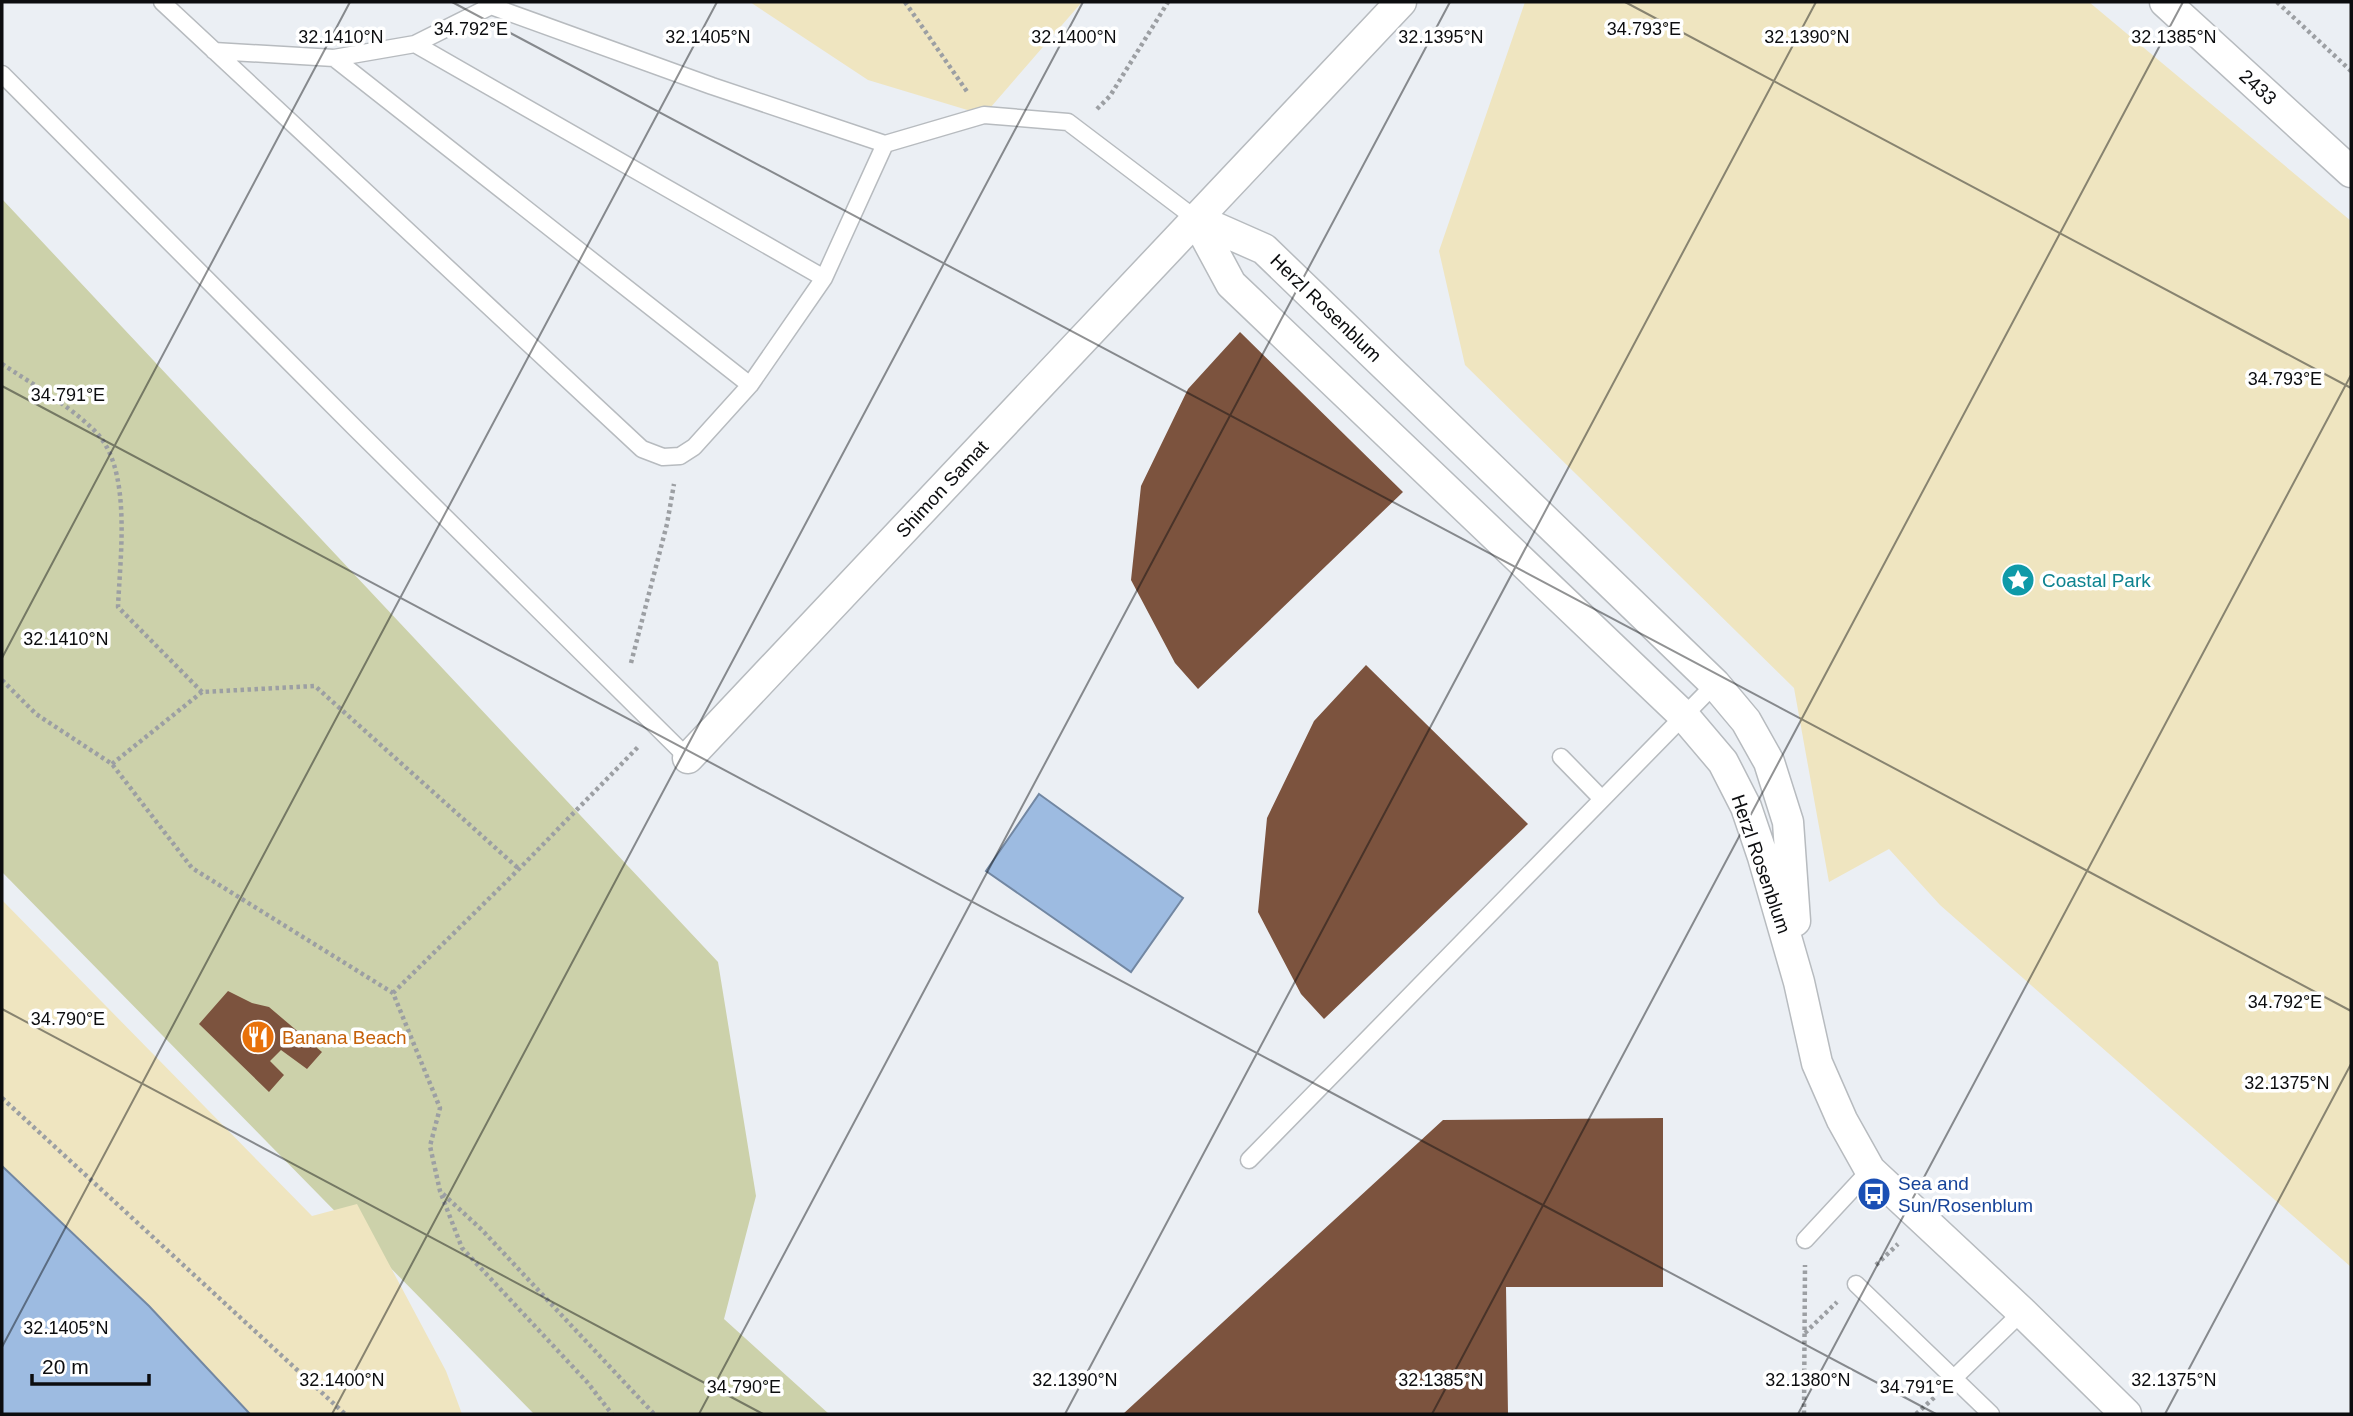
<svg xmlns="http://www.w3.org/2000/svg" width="2353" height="1416" font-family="Arial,sans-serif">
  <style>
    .green { fill: #ccd1aa }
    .sand { fill: #efe5c0 }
    .water { fill: #9dbbe1; stroke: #7287a2; stroke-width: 2 }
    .building { fill: #7c533e }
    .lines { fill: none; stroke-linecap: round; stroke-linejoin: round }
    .lane-casing { stroke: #b7bbbf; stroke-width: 19 }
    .street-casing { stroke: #b7bbbf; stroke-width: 33 }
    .path { stroke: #9c9fa3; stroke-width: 4.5; stroke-dasharray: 3.5 3.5; stroke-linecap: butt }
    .lane { stroke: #fff; stroke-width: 16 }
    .street { stroke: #fff; stroke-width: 30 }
    .ticks { fill: none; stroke: #0c0d0f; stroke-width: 2; stroke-opacity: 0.45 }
    .labels { text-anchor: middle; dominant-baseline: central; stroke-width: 7; stroke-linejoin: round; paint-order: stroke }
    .street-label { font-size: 19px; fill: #0c0d0f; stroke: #fff }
    .culture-label { font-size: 19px; fill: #0d838f; stroke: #fff; text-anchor: start }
    .food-label { font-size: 19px; fill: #c56008; stroke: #fff; text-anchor: start }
    .transit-label { font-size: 19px; fill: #164399; stroke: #fff; text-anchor: start }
    .ticks-label { font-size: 18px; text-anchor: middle; fill: #0c0d0f; stroke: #fff; stroke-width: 7; stroke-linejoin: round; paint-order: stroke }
  </style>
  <rect width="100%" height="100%" fill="#ebeff4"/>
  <path class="green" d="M 2,199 L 718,962 L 756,1196 L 724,1319 L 829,1414 L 534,1414 L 2,872 Z"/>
  <path class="sand" d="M 750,2 L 1082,2 L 984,115 L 868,80 Z
    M 1525,2 L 2089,2 L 2351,221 L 2351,1267 L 1940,905 L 1889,849 L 1829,882 L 1794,688 L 1465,365 L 1439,251 Z
    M 2,900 L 312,1216 L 357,1204 L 446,1371 L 462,1414 L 250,1414 L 149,1306 L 2,1166 Z"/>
  <path class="water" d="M 1039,794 L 1183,898 L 1131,972 L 986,871 Z
    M 2,1166 L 149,1306 L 250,1414 L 2,1414 Z"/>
  <path class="building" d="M 1240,332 L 1403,492 L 1198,689 L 1175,663 L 1131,580 L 1141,486 L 1188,389 Z
    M 1366,665 L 1528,824 L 1324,1019 L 1301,994 L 1258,912 L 1267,818 L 1314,721 Z
    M 228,991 L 252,1003 L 269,1007 L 322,1052 L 307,1069 L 281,1050 L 270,1061 L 284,1075 L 269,1092 L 199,1024 Z
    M 1663,1118 L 1663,1287 L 1506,1287 L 1508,1414 L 1123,1414 L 1443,1120 Z"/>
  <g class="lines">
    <defs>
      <path id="lane" d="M 162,2 L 642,449 L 663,457 L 680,456 L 694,447 L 750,385 L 824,278 L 885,144 L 984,115 L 1068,122 L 1196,219
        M 486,2 L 491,6 L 712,86 L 885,144
        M 415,44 L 491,6
        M 214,51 L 334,58 L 415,44 L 824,278
        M 334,58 L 750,385
        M 2,74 L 356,429 L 688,758
        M 1561,757 L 1601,798
        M 1249,1160 L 1715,684
        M 1805,1240 L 1870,1170
        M 1856,1284 L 1991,1414
        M 1954,1378 L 2022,1312"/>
      <path id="street" d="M 2165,2 L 2351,172
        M 1196,219 L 1231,284 L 1684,716 L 1723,762 L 1746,807 L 1763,857 L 1799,982 L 1817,1063 L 1842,1120 L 1870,1170 L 2022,1312 L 2126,1414
        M 1196,219 L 1264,249 L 1715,684 L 1746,721 L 1769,762 L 1788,822 L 1795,921
        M 688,758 L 1401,2"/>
    </defs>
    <use href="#lane" class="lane-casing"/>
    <use href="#street" class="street-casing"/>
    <path class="path" d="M 905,2 L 968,93
      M 2277,2 L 2351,71
      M 1097,109 L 1110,96 L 1168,2
      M 2,364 C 31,383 80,412 101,438 C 131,478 120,558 118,607 L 202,692 L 315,686 L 519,869
      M 631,663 L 667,524 L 674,484
      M 2,680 L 36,714 L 112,764 L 192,868 L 393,993 L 440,1108 L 430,1146 L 440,1191 L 462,1248 L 587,1382 L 612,1414
      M 112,764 L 202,692
      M 393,993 L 519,869 L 639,746
      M 2,1098 L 345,1414
      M 443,1194 L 482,1230 L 654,1414
      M 1876,1265 L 1898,1244
      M 1805,1333 L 1837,1302
      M 1804,1414 L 1805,1265
      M 1916,1414 L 1936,1396"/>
    <use href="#lane" class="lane"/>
    <use href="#street" class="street"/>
  </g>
  <path class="ticks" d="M 452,2 L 2351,1011M 1625,2 L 2351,388M 2,386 L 1936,1414M 2,658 L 350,2M 2,1009 L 763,1414M 2,1347 L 717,2M 332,1414 L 1083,2M 699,1414 L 1450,2M 1065,1414 L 1816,2M 1432,1414 L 2183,2M 1798,1414 L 2351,375M 2165,1414 L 2351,1064"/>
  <defs>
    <symbol id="sight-disc" viewBox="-11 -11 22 22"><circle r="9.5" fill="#0f9aa8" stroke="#fff"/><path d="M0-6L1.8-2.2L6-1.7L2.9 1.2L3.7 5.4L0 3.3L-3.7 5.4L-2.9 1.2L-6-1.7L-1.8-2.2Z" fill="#fff"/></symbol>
    <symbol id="restaurant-disc" viewBox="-11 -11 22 22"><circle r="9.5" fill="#e8710a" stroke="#fff"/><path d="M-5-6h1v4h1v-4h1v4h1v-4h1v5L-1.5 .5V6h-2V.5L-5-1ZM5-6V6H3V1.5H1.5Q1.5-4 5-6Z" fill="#fff"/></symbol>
    <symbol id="bus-disc" viewBox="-11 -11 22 22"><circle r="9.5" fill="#1a4fb4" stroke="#fff"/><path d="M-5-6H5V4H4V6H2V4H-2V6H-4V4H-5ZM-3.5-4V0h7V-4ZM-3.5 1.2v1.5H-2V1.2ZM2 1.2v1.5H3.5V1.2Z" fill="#fff"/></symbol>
  </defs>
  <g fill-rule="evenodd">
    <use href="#sight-disc" x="1999" y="561" width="38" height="38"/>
    <use href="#restaurant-disc" x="239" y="1018" width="38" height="38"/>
    <use href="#bus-disc" x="1855" y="1175" width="38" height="38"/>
  </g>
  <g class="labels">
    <g class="street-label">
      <text transform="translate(2258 87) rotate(42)">2433</text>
      <text transform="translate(1326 308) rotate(44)">Herzl Rosenblum</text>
      <text transform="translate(942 489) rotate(-47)">Shimon Samat</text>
      <text transform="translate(1761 864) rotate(71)">Herzl Rosenblum</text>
    </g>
    <g class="culture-label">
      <text x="2042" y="580">Coastal Park</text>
    </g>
    <g class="food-label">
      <text x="282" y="1037">Banana Beach</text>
    </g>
    <g class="transit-label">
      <text x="1898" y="1183">Sea and<tspan x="1898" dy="22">Sun/Rosenblum</tspan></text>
    </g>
  </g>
  <g class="ticks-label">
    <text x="471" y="35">34.792°E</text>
    <text x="1644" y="35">34.793°E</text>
    <text x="341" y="43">32.1410°N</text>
    <text x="708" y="43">32.1405°N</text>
    <text x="1074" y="43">32.1400°N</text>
    <text x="1441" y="43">32.1395°N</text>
    <text x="1807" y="43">32.1390°N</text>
    <text x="2174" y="43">32.1385°N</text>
    <text x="2285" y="385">34.793°E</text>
    <text x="68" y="401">34.791°E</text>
    <text x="66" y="645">32.1410°N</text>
    <text x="2285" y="1008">34.792°E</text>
    <text x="68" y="1025">34.790°E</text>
    <text x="2287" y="1089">32.1375°N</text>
    <text x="66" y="1334">32.1405°N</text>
    <text x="342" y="1386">32.1400°N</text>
    <text x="1075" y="1386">32.1390°N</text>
    <text x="1441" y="1386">32.1385°N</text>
    <text x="1808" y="1386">32.1380°N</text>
    <text x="2174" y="1386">32.1375°N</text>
    <text x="744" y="1393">34.790°E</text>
    <text x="1917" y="1393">34.791°E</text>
  </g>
  <rect width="2353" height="1416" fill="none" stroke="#0c0d0f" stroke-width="7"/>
  <path d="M32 1374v10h117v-10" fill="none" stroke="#0c0d0f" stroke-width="3.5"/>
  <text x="42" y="1374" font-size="21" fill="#0c0d0f" stroke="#ffffff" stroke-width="5" paint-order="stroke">20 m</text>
</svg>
